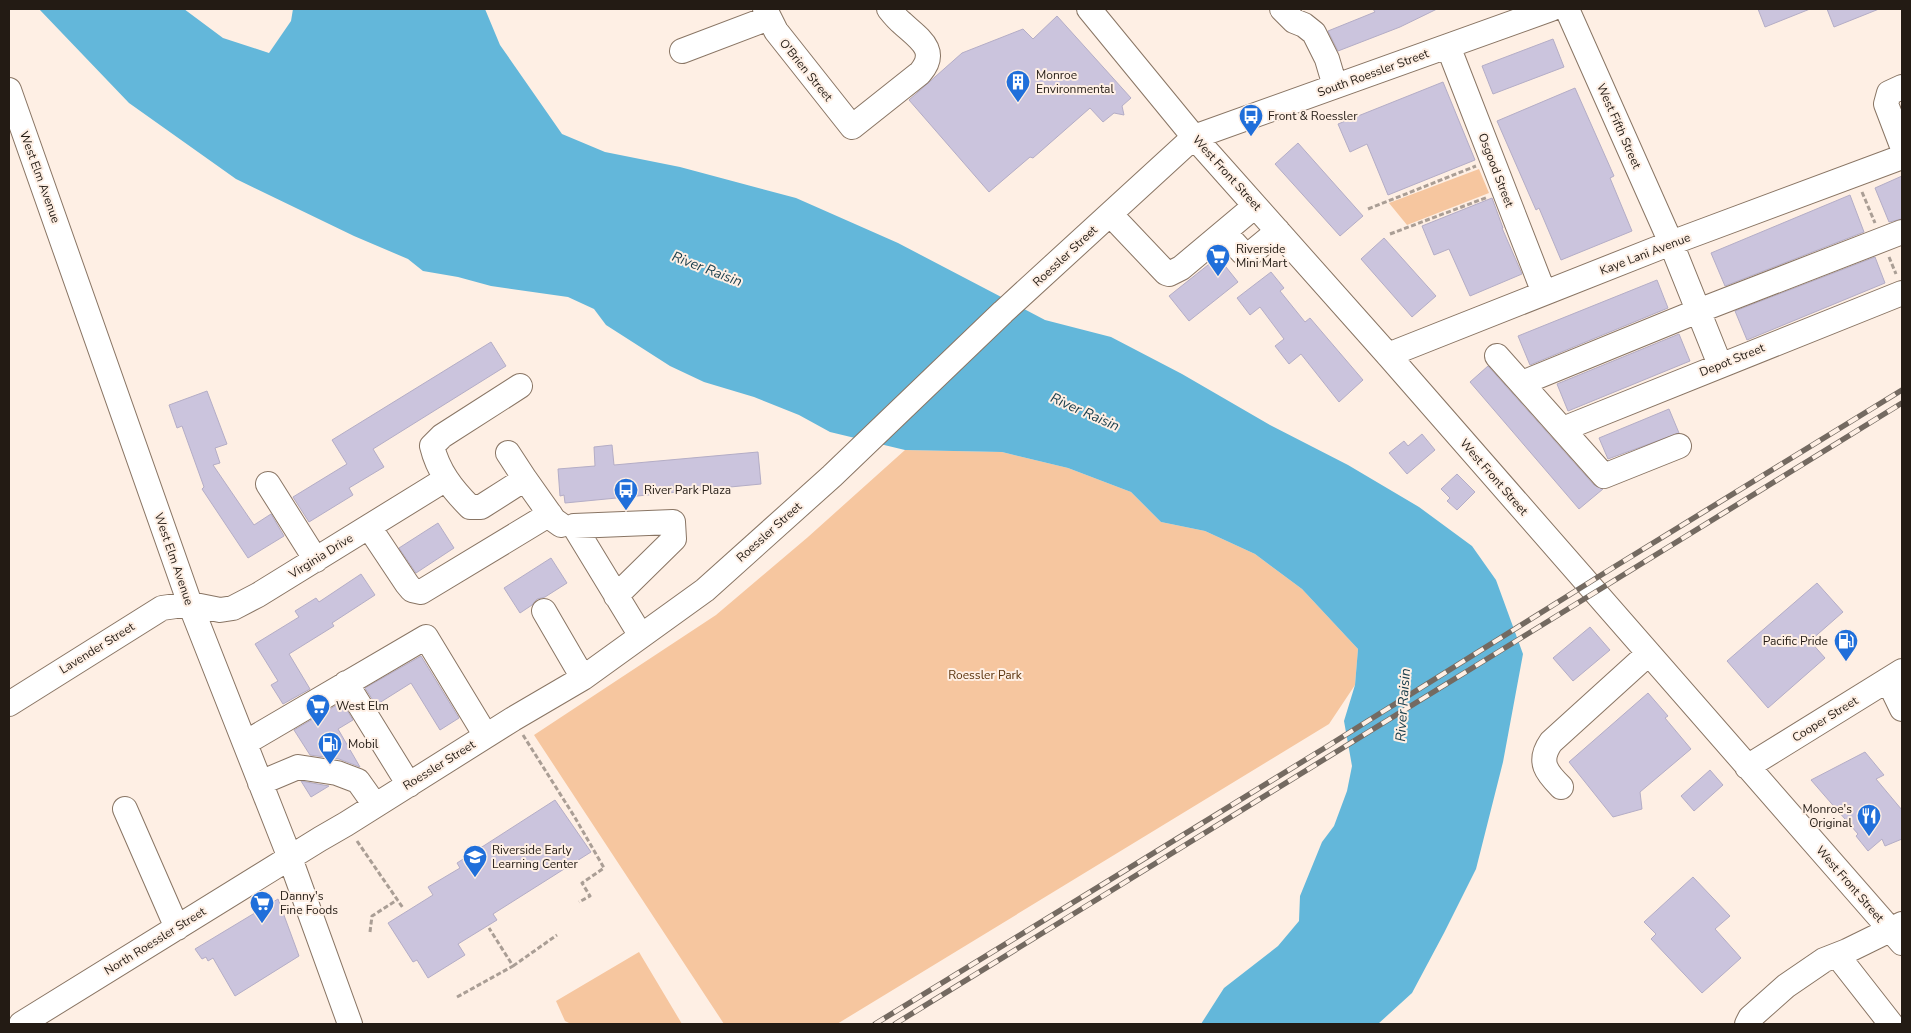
<svg xmlns="http://www.w3.org/2000/svg" width="1911" height="1033" font-family="'Nunito Sans',sans-serif">
  <style>
    .green { fill: #f6c69f }
    .water { fill: #63b7da }
    .building { fill: #cbc4dd; stroke: #b4adc6 }
    .lines { fill: none; stroke-linecap: round; stroke-linejoin: round }
    .minor-casing { stroke: #897564; stroke-width: 26 }
    .path { stroke: #aa9e95; stroke-width: 3; stroke-dasharray: 5 2.5; stroke-linecap: butt }
    .minor { stroke: #fff; stroke-width: 24 }
    .rail-casing { stroke: #746a61; stroke-width: 5.5 }
    .rail { stroke: #feefe4; stroke-width: 4; stroke-dasharray: 11; stroke-linecap: butt }
    .labels { text-anchor: middle; dominant-baseline: central; stroke-width: 4; stroke-linejoin: round; paint-order: stroke }
    .street-label { font-size: 12px; fill: #231b14; stroke: #feefe4 }
    .poi-label { font-size: 12px; fill: #231b14; stroke: #feefe4; text-anchor: start }
    .park-label { font-size: 12px; fill: #5a330c; stroke: #feefe4 }
    .water-label { font-size: 14px; font-style: italic; fill: #163c4b; stroke: #feefe4 }
  </style>
  <rect width="100%" height="100%" fill="#feefe4"/>
  <path class="green" d="M 1479,169 L 1489,193 L 1407,225 L 1389,203 Z
    M 905,450 L 1002,452 L 1068,468 L 1131,492 L 1161,522 L 1205,531 L 1255,554 L 1302,589 L 1358,649 L 1355,685 L 1329,724 L 837,1024 L 724,1024 L 534,735 L 716,615 L 808,537 Z
    M 639,952 L 682,1024 L 571,1024 L 565,1021 L 556,1001 Z"/>
  <path class="water" d="M 39,9 L 184,9 L 223,38 L 269,53 L 291,21 L 293,9 L 485,9 L 500,45 L 562,134 L 605,152 L 680,167 L 796,198 L 898,243 L 1045,320 L 1111,337 L 1182,374 L 1270,425 L 1348,465 L 1419,507 L 1472,546 L 1496,580 L 1523,654 L 1503,762 L 1476,869 L 1444,933 L 1412,993 L 1378,1024 L 1201,1024 L 1224,988 L 1278,946 L 1299,921 L 1300,896 L 1322,842 L 1334,826 L 1347,791 L 1352,766 L 1344,721 L 1355,685 L 1358,649 L 1302,589 L 1255,554 L 1205,531 L 1161,522 L 1131,492 L 1068,468 L 1002,452 L 905,450 L 830,432 L 799,415 L 754,397 L 704,382 L 670,366 L 606,325 L 594,309 L 568,297 L 491,286 L 458,277 L 423,271 L 408,259 L 354,236 L 236,179 L 129,103 Z"/>
  <path class="building" d="M 1373,9 L 1437,9 L 1400,27 L 1338,51 L 1328,31 L 1375,12 Z
    M 1758,9 L 1810,9 L 1765,27 Z
    M 1827,9 L 1879,9 L 1834,27 Z
    M 1057,16 L 1131,98 L 1122,106 L 1124,115 L 1114,113 L 1103,122 L 1090,108 L 1033,158 L 1030,157 L 989,192 L 909,100 L 962,53 L 1023,29 L 1033,39 Z
    M 1553,39 L 1564,67 L 1493,94 L 1482,66 Z
    M 1443,82 L 1475,160 L 1388,195 L 1367,144 L 1350,152 L 1338,124 Z
    M 1575,88 L 1614,176 L 1610,178 L 1632,231 L 1561,260 L 1539,208 L 1536,210 L 1497,121 Z
    M 1298,143 L 1363,216 L 1340,236 L 1275,164 Z
    M 1902,176 L 1902,219 L 1889,222 L 1875,188 Z
    M 1850,195 L 1864,232 L 1725,286 L 1711,253 Z
    M 1492,198 L 1503,228 L 1502,228 L 1522,274 L 1470,296 L 1449,249 L 1434,255 L 1422,226 Z
    M 1384,238 L 1436,296 L 1412,317 L 1361,259 Z
    M 1218,257 L 1238,282 L 1189,321 L 1169,296 Z
    M 1875,257 L 1885,283 L 1747,340 L 1735,311 Z
    M 1271,272 L 1284,288 L 1280,291 L 1305,322 L 1310,318 L 1363,380 L 1339,402 L 1301,354 L 1289,364 L 1275,346 L 1284,339 L 1260,307 L 1250,315 L 1237,298 Z
    M 1657,280 L 1668,308 L 1530,365 L 1518,336 Z
    M 1679,334 L 1690,361 L 1568,411 L 1557,384 Z
    M 491,342 L 506,366 L 373,449 L 384,467 L 349,488 L 353,495 L 309,522 L 293,497 L 347,464 L 332,440 Z
    M 1488,366 L 1594,485 L 1603,489 L 1579,509 L 1470,382 Z
    M 207,391 L 227,444 L 215,448 L 220,463 L 213,465 L 254,525 L 271,514 L 284,536 L 248,558 L 202,489 L 204,487 L 182,426 L 177,428 L 169,405 Z
    M 1669,409 L 1679,433 L 1608,459 L 1599,438 Z
    M 1422,434 L 1435,450 L 1407,474 L 1389,453 L 1404,441 L 1408,446 Z
    M 612,445 L 614,465 L 758,452 L 761,484 L 565,503 L 564,495 L 560,496 L 558,469 L 595,466 L 594,447 Z
    M 1457,474 L 1475,492 L 1457,510 L 1447,501 L 1450,498 L 1441,489 Z
    M 438,523 L 454,548 L 416,573 L 399,548 Z
    M 551,558 L 567,583 L 545,597 L 537,599 L 532,605 L 520,613 L 504,588 Z
    M 361,574 L 375,595 L 332,623 L 334,626 L 289,654 L 310,689 L 283,704 L 271,685 L 278,681 L 255,644 L 299,617 L 295,611 L 316,598 L 319,602 Z
    M 1817,583 L 1843,612 L 1810,641 L 1825,658 L 1768,708 L 1727,661 Z
    M 1590,627 L 1610,650 L 1573,681 L 1553,658 Z
    M 421,656 L 459,718 L 440,730 L 411,683 L 376,705 L 365,688 Z
    M 1648,693 L 1668,716 L 1665,718 L 1691,749 L 1640,792 L 1642,809 L 1613,817 L 1569,762 Z
    M 342,702 L 353,720 L 338,729 L 360,767 L 339,759 L 310,755 L 294,730 Z
    M 1865,752 L 1884,775 L 1876,779 L 1902,810 L 1902,839 L 1885,846 L 1882,839 L 1868,851 L 1856,836 L 1858,834 L 1811,780 Z
    M 1710,770 L 1723,785 L 1694,811 L 1681,796 Z
    M 301,781 L 329,786 L 311,797 Z
    M 555,800 L 591,852 L 493,914 L 497,920 L 458,944 L 465,955 L 428,978 L 417,960 L 413,962 L 388,923 L 433,895 L 428,887 L 460,868 L 457,863 Z
    M 1693,877 L 1730,916 L 1715,929 L 1741,958 L 1702,993 L 1651,939 L 1656,934 L 1644,922 Z
    M 278,899 L 299,956 L 235,996 L 213,958 L 208,961 L 206,957 L 202,959 L 195,949 Z"/>
  <g class="lines">
    <defs>
      <path id="minor" d="M 765,9 L 776,31 L 852,127 L 920,73 C 940,50 918,38 902,23 C 897,19 893,14 889,9
        M 1089,9 L 1194,137 L 1388,355 L 1902,943
        M 1282,9 L 1294,21 L 1304,25 L 1314,33 L 1327,59 L 1335,86
        M 1567,9 L 1671,243 L 1720,365
        M 1448,46 L 1544,293
        M 682,51 L 769,18
        M 1902,87 L 1889,93 L 1886,104 L 1902,146
        M 9,90 L 190,604 L 290,858 L 350,1024
        M 1110,214 L 1166,273 L 1169,274 L 1181,268 L 1255,206
        M 1224,232 L 1243,253 L 1250,254 L 1278,231
        M 1388,355 L 1671,243 L 1902,157
        M 1497,356 L 1604,476 L 1679,446
        M 1522,383 L 1698,311 L 1902,232
        M 1563,429 L 1902,293
        M 508,453 L 525,479 L 481,507 L 470,507 C 452,489 438,471 432,446 L 442,436 L 520,386
        M 525,479 L 554,520 L 561,525
        M 268,484 L 316,560
        M 369,527 L 407,584 L 412,590 L 421,592 L 550,514
        M 616,596 L 674,539 L 673,522 L 574,526 L 641,636
        M 544,611 L 583,678
        M 1888,680 L 1902,709
        M 346,683 L 409,785
        M 9,704 L 162,608 L 190,604 L 220,610 L 233,608 L 258,595 L 446,479
        M 245,743 L 426,637 L 486,736
        M 1747,767 L 1902,671
        M 260,783 L 298,767 L 337,773 L 358,781 L 375,805
        M 1561,787 C 1547,773 1537,762 1551,742 L 1648,654
        M 125,809 L 177,928
        M 1837,955 L 1891,1024
        M 21,1024 L 320,839 L 346,824 L 513,719 L 583,678 L 705,590 L 832,476 L 1003,312 L 1194,137 L 1551,9
        M 1747,1024 L 1750,1018 L 1786,986 L 1824,960 L 1847,951 L 1902,924"/>
    </defs>
    <use href="#minor" class="minor-casing"/>
    <path class="path" d="M 1862,192 L 1875,223
      M 1368,209 L 1476,166
      M 1390,234 L 1488,197
      M 1889,257 L 1896,274
      M 523,735 L 574,816 L 604,868 L 582,883 L 590,896 L 579,902
      M 357,841 L 403,908
      M 370,932 L 372,916 L 397,900
      M 513,966 L 557,935
      M 457,997 L 513,966 L 489,928"/>
    <use href="#minor" class="minor"/>
    <defs>
      <path id="rail" d="M 875,1024 L 1323,749 L 1614,567 L 1902,390
        M 895,1024 L 1902,403"/>
    </defs>
    <use href="#rail" class="rail-casing"/>
    <use href="#rail" class="rail"/>
  </g>
  <defs>
    <symbol id="building-pin" viewBox="-11 -11 22 30"><path d="M0 17L-7.5 6A9.5 9.5 0 1 1 7.5 6Z" fill="#206fda" stroke="#feefe4"/><path d="M-4-6H4V6H1V3H-1V6H-4ZM-2.5-4.3h1.7v1.8h-1.7ZM.8-4.3h1.7v1.8H.8ZM-2.5-1h1.7V.8h-1.7ZM.8-1h1.7V.8H.8Z" fill="#fff"/></symbol>
    <symbol id="bus-pin" viewBox="-11 -11 22 30"><path d="M0 17L-7.5 6A9.5 9.5 0 1 1 7.5 6Z" fill="#206fda" stroke="#feefe4"/><path d="M-5-6H5V4H4V6H2V4H-2V6H-4V4H-5ZM-3.5-4V0h7V-4ZM-3.5 1.2v1.5H-2V1.2ZM2 1.2v1.5H3.5V1.2Z" fill="#fff"/></symbol>
    <symbol id="supermarket-pin" viewBox="-11 -11 22 30"><path d="M0 17L-7.5 6A9.5 9.5 0 1 1 7.5 6Z" fill="#206fda" stroke="#feefe4"/><path d="M-6-5.5h2.5l.6 2H6L4.5 2H-2.5L-4.4-4H-6ZM-1.5 3.2a1.3 1.3 0 1 0 .1 0ZM3 3.2a1.3 1.3 0 1 0 .1 0Z" fill="#fff"/></symbol>
    <symbol id="fuel-pin" viewBox="-11 -11 22 30"><path d="M0 17L-7.5 6A9.5 9.5 0 1 1 7.5 6Z" fill="#206fda" stroke="#feefe4"/><path d="M-5.5-6h7V0h2V4h1.3V-2.5L3-4.5l.8-.8L6-3V5H2.5V1h-1V6h-7ZM-4.2-4.7v3.2H.2V-4.7Z" fill="#fff"/></symbol>
    <symbol id="restaurant-pin" viewBox="-11 -11 22 30"><path d="M0 17L-7.5 6A9.5 9.5 0 1 1 7.5 6Z" fill="#206fda" stroke="#feefe4"/><path d="M-5-6h1v4h1v-4h1v4h1v-4h1v5L-1.5 .5V6h-2V.5L-5-1ZM5-6V6H3V1.5H1.5Q1.5-4 5-6Z" fill="#fff"/></symbol>
    <symbol id="school-pin" viewBox="-11 -11 22 30"><path d="M0 17L-7.5 6A9.5 9.5 0 1 1 7.5 6Z" fill="#206fda" stroke="#feefe4"/><path d="M0-5L7-2L0 1L-7-2ZM-4 1L0 2.5L4 1V4Q0 6-4 4Z" fill="#fff"/></symbol>
  </defs>
  <g fill-rule="evenodd">
    <use href="#building-pin" x="1004" y="68" width="28" height="38"/>
    <use href="#bus-pin" x="1237" y="102" width="28" height="38"/>
    <use href="#supermarket-pin" x="1204" y="242" width="28" height="38"/>
    <use href="#bus-pin" x="612" y="476" width="28" height="38"/>
    <use href="#fuel-pin" x="1832" y="627" width="28" height="38"/>
    <use href="#supermarket-pin" x="304" y="692" width="28" height="38"/>
    <use href="#fuel-pin" x="316" y="730" width="28" height="38"/>
    <use href="#restaurant-pin" x="1855" y="802" width="28" height="38"/>
    <use href="#school-pin" x="461" y="843" width="28" height="38"/>
    <use href="#supermarket-pin" x="248" y="889" width="28" height="38"/>
  </g>
  <g class="labels">
    <g class="street-label">
      <text transform="translate(806 70) rotate(51)">O'Brien Street</text>
      <text transform="translate(1373 73) rotate(-20)">South Roessler Street</text>
      <text transform="translate(1619 126) rotate(66)">West Fifth Street</text>
      <text transform="translate(1496 170) rotate(69)">Osgood Street</text>
      <text transform="translate(1227 173) rotate(48)">West Front Street</text>
      <text transform="translate(40 177) rotate(70)">West Elm Avenue</text>
      <text transform="translate(1645 254) rotate(-21)">Kaye Lani Avenue</text>
      <text transform="translate(1065 256) rotate(-43)">Roessler Street</text>
      <text transform="translate(1732 360) rotate(-22)">Depot Street</text>
      <text transform="translate(1494 477) rotate(49)">West Front Street</text>
      <text transform="translate(769 532) rotate(-42)">Roessler Street</text>
      <text transform="translate(321 556) rotate(-32)">Virginia Drive</text>
      <text transform="translate(174 559) rotate(71)">West Elm Avenue</text>
      <text transform="translate(97 648) rotate(-32)">Lavender Street</text>
      <text transform="translate(1825 719) rotate(-32)">Cooper Street</text>
      <text transform="translate(439 765) rotate(-32)">Roessler Street</text>
      <text transform="translate(1850 884) rotate(49)">West Front Street</text>
      <text transform="translate(155 941) rotate(-32)">North Roessler Street</text>
    </g>
    <g class="poi-label">
      <text x="1036" y="75">Monroe<tspan x="1036" dy="14">Environmental</tspan></text>
      <text x="1268" y="116">Front &amp; Roessler</text>
      <text x="1236" y="249">Riverside<tspan x="1236" dy="14">Mini Mart</tspan></text>
      <text x="644" y="490">River Park Plaza</text>
      <text x="1828" y="641" text-anchor="end">Pacific Pride</text>
      <text x="336" y="706">West Elm</text>
      <text x="348" y="744">Mobil</text>
      <text x="1852" y="809" text-anchor="end">Monroe's<tspan x="1852" dy="14">Original</tspan></text>
      <text x="492" y="850">Riverside Early<tspan x="492" dy="14">Learning Center</tspan></text>
      <text x="280" y="896">Danny's<tspan x="280" dy="14">Fine Foods</tspan></text>
    </g>
    <g class="park-label">
      <text x="985" y="675">Roessler Park</text>
    </g>
    <g class="water-label">
      <text transform="translate(707 269) rotate(21)">River Raisin</text>
      <text transform="translate(1085 412) rotate(24)">River Raisin</text>
      <text transform="translate(1403 705) rotate(-86)">River Raisin</text>
    </g>
  </g>
  <rect width="1911" height="1033" fill="none" stroke="#231b14" stroke-width="20"/>
</svg>
